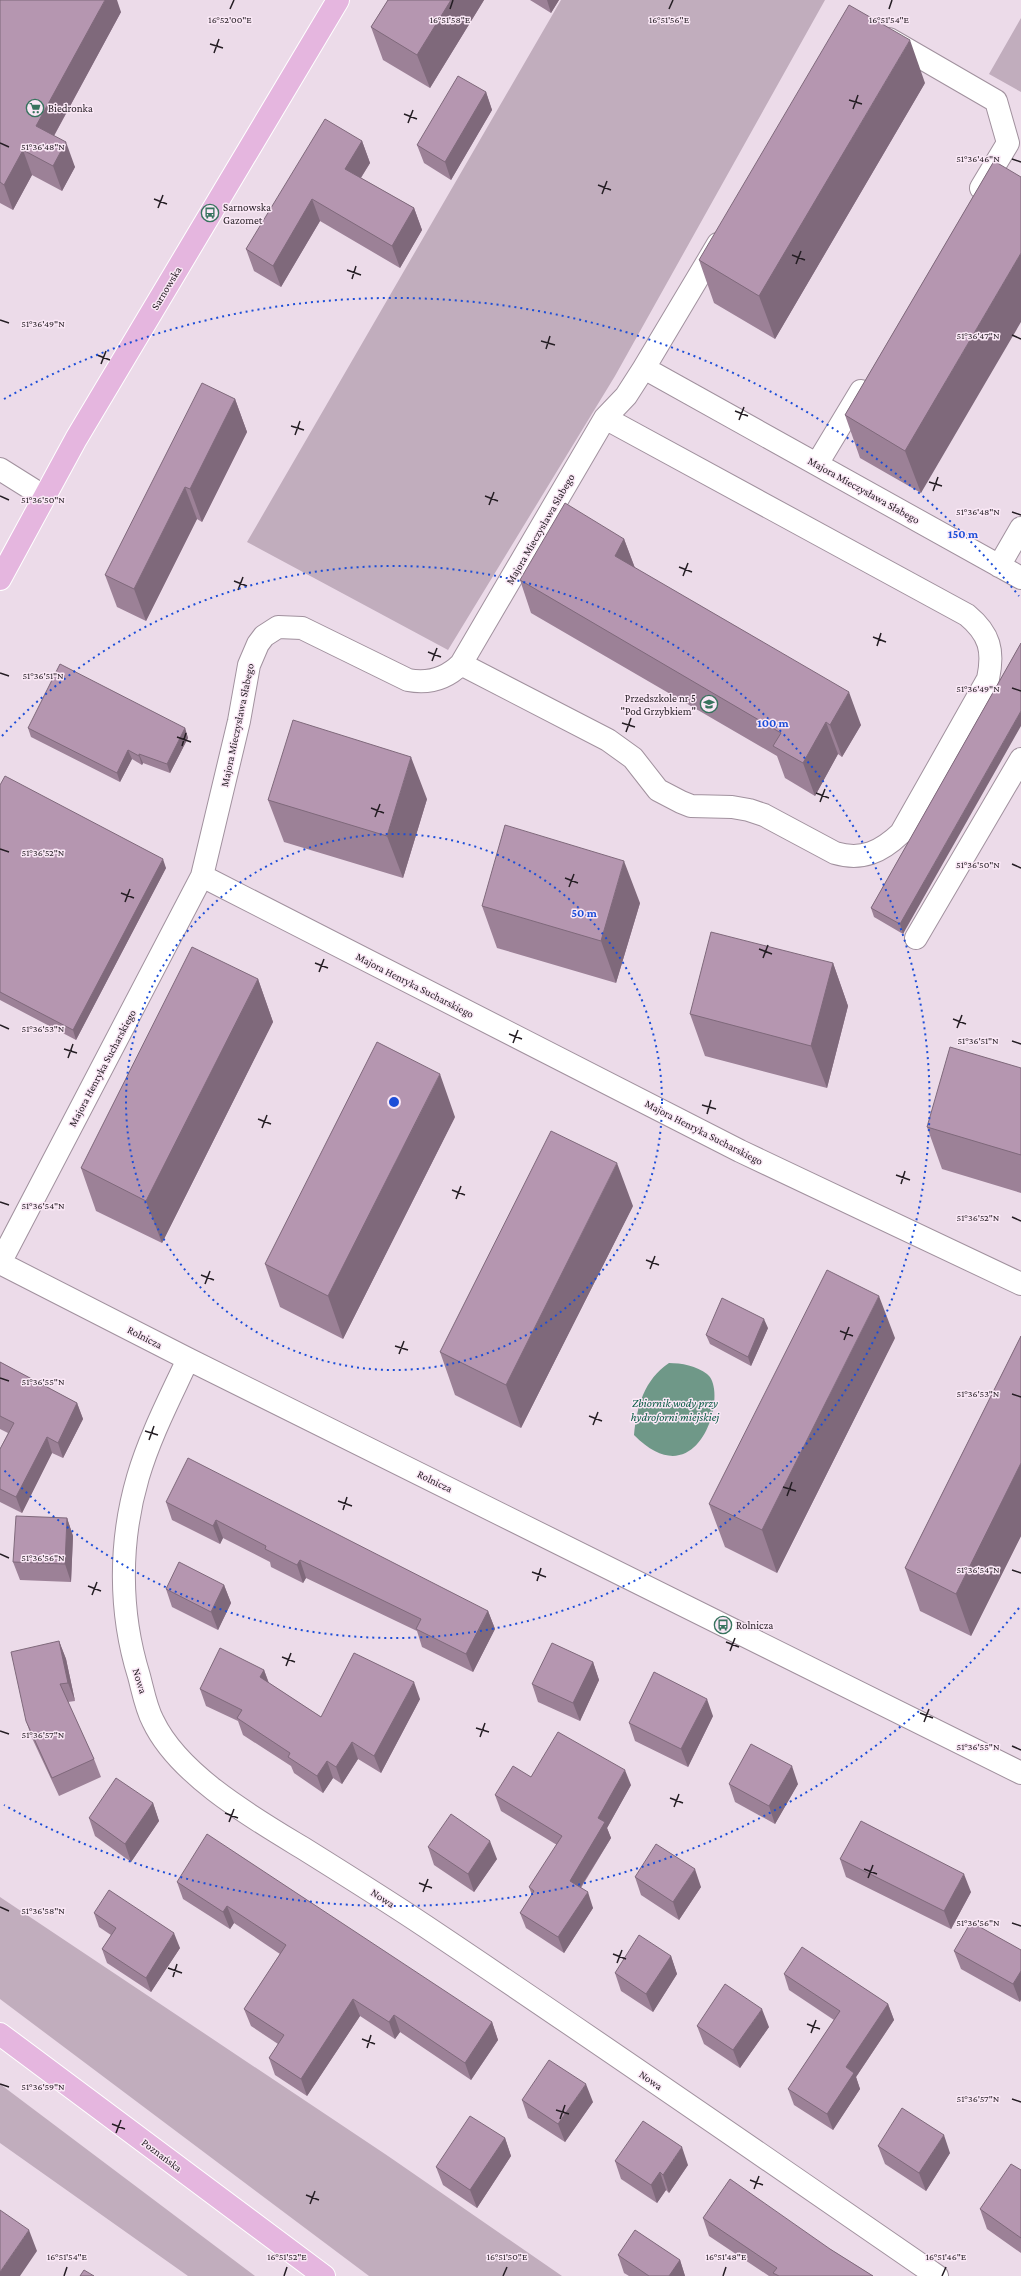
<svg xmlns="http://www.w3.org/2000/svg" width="1021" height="2276" font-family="'Crimson Pro',serif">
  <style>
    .green { fill: #c1adbd }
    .water { fill: #6f9888 }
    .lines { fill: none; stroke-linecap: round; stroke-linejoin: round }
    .minor-casing { stroke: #a1919e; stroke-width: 24 }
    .major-casing { stroke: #fff; stroke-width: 24 }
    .minor { stroke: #fff; stroke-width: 22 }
    .major { stroke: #e5b6df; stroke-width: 22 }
    .wall { fill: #9c8197 }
    .shaded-wall { fill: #7f697b }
    .building { fill: #b596b0; stroke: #7f697b }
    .ticks { fill: none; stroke: #241d23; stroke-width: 1.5 }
    .ring { fill: none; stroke: #1d4ed8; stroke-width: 2; stroke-dasharray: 2 4 }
    .labels { text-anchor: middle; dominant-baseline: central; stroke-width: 3; stroke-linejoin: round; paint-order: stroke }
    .poi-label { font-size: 11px; fill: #241d23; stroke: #fae8f6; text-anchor: start }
    .street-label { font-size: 11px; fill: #241d23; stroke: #fae8f6 }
    .water-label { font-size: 12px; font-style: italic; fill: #075a43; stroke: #fae8f6 }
    .ticks-label { font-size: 10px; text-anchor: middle; fill: #241d23; stroke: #fae8f6; stroke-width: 3; stroke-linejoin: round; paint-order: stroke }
    .centre { fill: #1d4ed8; stroke: #fae8f6; stroke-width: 2 }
    .ring-label { font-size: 12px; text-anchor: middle; font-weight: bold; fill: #1d4ed8; stroke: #fae8f6; stroke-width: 3; stroke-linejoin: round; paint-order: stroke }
  </style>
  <rect width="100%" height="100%" fill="#ecdbe9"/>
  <path class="green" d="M 561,0 L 825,0 L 615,376 L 448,650 L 247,542 Z
    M 1021,18 L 1021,92 L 989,74 Z
    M 0,1897 L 388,2156 L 562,2276 L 369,2276 L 0,1999 Z
    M 0,2084 L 255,2276 L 188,2276 L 0,2143 Z"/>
  <path class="water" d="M 669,1363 C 681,1363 697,1366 707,1374 C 730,1391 699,1501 634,1435 C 637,1406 644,1380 669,1363 Z"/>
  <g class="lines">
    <defs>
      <path id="minor" d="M 889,39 L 996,101 L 1008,143 L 981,188
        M 644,368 L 718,244
        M 817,464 L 861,391
        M 0,469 L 43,496
        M 999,566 L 1021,528
        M 461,664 L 608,740 L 633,758 L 658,790 L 681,802 L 691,806 L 732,807 L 749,810 L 764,815 L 835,853 C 862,861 881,852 901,833 L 988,679 C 994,651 990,634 967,615 L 605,418
        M 202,876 L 740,1151 L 1021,1284
        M 916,938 L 1021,759
        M 0,1263 L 202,876 L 239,721 L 249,665 L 258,644 L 264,636 L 278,627 L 302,628 L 408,680 C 429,684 446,679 461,664 L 605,418 L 626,396 L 644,368 L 1021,578
        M 0,1263 L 188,1359 L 1021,1773
        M 188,1359 C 170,1398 150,1436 138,1477 C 119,1542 119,1612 139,1676 C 143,1691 146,1708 153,1721 C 179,1776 255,1819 306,1850 C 346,1875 386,1900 425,1926 C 597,2041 767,2159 937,2276"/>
      <path id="major" d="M 0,579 L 76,439 L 338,0
        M 0,2034 L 324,2276"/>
    </defs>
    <use href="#minor" class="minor-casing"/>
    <use href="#major" class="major-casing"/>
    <use href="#minor" class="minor"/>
    <use href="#major" class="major"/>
  </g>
  <path class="wall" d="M 0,0 L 121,12 L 54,136 L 75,167 L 62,191 L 32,175 L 13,210 L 0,203 Z
    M 388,0 L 484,0 L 430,88 L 383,60 L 371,27 Z
    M 530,0 L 559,0 L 551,13 Z
    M 925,83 L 775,339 L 714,303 L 699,260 Z
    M 486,92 L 492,110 L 451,180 L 424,163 L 417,145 Z
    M 362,141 L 370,163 L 361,178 L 414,208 L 422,230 L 400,268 L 320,221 L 281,287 L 254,271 L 246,249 Z
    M 994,161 L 921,493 L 860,458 L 845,415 Z
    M 235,399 L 247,432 L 202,522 L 197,519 L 146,621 L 117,607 L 105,575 Z
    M 624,539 L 635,568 L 861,725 L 842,757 L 838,754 L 815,796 L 785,778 L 777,756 L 531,613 L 520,580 Z
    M 1021,643 L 903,934 L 874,917 L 871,908 Z
    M 28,728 L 185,728 L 188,738 L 170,773 L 143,763 L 142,765 L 132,759 L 120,782 L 31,737 Z
    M 0,785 L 166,868 L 76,1040 L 0,1000 Z
    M 427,799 L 403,878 L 284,842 L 268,800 Z
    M 640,903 L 616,983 L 497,948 L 482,906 Z
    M 833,963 L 848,1006 L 827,1088 L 705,1056 L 690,1014 Z
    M 258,979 L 273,1022 L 162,1243 L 96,1211 L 81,1168 Z
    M 1021,1068 L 1021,1193 L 942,1169 L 927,1127 Z
    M 455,1117 L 343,1339 L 280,1307 L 265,1264 Z
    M 633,1206 L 521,1428 L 455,1395 L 440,1352 Z
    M 768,1328 L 751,1366 L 710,1344 L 706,1335 Z
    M 1021,1336 L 1021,1536 L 971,1636 L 920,1611 L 905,1568 Z
    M 895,1338 L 777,1573 L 725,1547 L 709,1504 Z
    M 0,1362 L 77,1403 L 83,1419 L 63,1458 L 52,1453 L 22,1513 L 0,1502 L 0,1449 L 8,1433 L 0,1429 Z
    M 166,1502 L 488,1611 L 495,1629 L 473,1672 L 422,1647 L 417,1631 L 306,1578 L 303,1583 L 271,1567 L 270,1562 L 223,1538 L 220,1544 L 172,1520 Z
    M 67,1518 L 73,1536 L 71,1582 L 20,1580 L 13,1562 Z
    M 224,1585 L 231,1603 L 218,1630 L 172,1607 L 166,1589 Z
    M 59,1641 L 66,1659 L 75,1701 L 68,1702 L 94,1759 L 101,1777 L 59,1796 L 32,1738 L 26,1721 Z
    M 593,1662 L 599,1680 L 580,1721 L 538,1702 L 532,1684 Z
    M 264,1670 L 269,1683 L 321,1717 L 420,1699 L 381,1773 L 358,1759 L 342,1784 L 333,1778 L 323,1793 L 294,1773 L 291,1766 L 243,1735 L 238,1721 L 206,1706 L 200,1689 Z
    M 713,1716 L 688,1767 L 635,1741 L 629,1723 Z
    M 531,1777 L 631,1785 L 607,1828 L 611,1838 L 581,1888 L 593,1908 L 564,1953 L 526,1928 L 520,1913 L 532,1895 L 529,1887 L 557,1845 L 501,1811 L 495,1795 Z
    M 729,1784 L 798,1784 L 775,1824 L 735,1802 Z
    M 153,1803 L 159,1821 L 131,1862 L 95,1836 L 89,1818 Z
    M 428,1847 L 497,1859 L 474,1892 L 434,1865 Z
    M 840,1859 L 971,1892 L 951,1929 L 846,1877 Z
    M 635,1877 L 701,1887 L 679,1920 L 641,1895 Z
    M 177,1882 L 492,2022 L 498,2040 L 471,2080 L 400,2032 L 395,2039 L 360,2016 L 307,2096 L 275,2075 L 269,2058 L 278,2044 L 251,2026 L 244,2009 L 280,1954 L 234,1923 L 230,1929 L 183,1899 Z
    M 94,1913 L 180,1948 L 151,1992 L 107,1963 L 102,1949 L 111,1935 L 99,1927 Z
    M 1021,1950 L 1020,2002 L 961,1969 L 954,1951 Z
    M 671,1956 L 677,1974 L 653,2012 L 621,1991 L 615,1973 Z
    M 784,1974 L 888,2004 L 894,2020 L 856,2077 L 860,2089 L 833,2130 L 794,2105 L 788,2089 L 834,2020 L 789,1990 Z
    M 697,2026 L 769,2027 L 740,2068 L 704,2044 Z
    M 522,2100 L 593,2102 L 565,2142 L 528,2118 Z
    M 505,2138 L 511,2156 L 477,2208 L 443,2185 L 436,2167 Z
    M 878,2146 L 950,2153 L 926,2191 L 885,2164 Z
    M 615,2161 L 688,2165 L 669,2193 L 666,2190 L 657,2203 L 621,2179 Z
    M 1021,2170 L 1021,2253 L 987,2229 L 980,2209 Z
    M 703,2218 L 830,2249 L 873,2276 L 769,2276 L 709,2236 Z
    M 618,2255 L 680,2260 L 685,2276 L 629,2276 L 624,2273 Z"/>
  <path class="shaded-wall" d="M 105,0 L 117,0 L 121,12 L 45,152 L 36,126 Z
    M 451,0 L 484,0 L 430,88 L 417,55 Z
    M 547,0 L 559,0 L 551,13 Z
    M 910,40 L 925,83 L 775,339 L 759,296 Z
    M 486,92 L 492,110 L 451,180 L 445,162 Z
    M 362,141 L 370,163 L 353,190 L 345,169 Z
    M 66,142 L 75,167 L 62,191 L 53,166 Z
    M 23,150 L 32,175 L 13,210 L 4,185 Z
    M 312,199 L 320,221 L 281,287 L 273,266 Z
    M 414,208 L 422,230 L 400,268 L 392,246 Z
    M 1021,253 L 1021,322 L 921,493 L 905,451 Z
    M 235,399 L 247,432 L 202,522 L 190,489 Z
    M 185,487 L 197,519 L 146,621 L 134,589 Z
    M 624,539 L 636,571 L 615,556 Z
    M 849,692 L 861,725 L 842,757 L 830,725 Z
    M 1021,711 L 1021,726 L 903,934 L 900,924 Z
    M 826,722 L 838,754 L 815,796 L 803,763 Z
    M 185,728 L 188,738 L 170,773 L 167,764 Z
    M 128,750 L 132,759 L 120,782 L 117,773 Z
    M 139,754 L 143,763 L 142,765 L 139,756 Z
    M 411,757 L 427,799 L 403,878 L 387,836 Z
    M 163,859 L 166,868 L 76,1040 L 73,1030 Z
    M 624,861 L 640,903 L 616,983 L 601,941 Z
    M 833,963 L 848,1006 L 827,1088 L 811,1046 Z
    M 258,979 L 273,1022 L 162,1243 L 146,1201 Z
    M 440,1074 L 455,1117 L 343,1339 L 328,1296 Z
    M 617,1163 L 633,1206 L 521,1428 L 506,1385 Z
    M 879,1296 L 895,1338 L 777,1573 L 762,1530 Z
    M 764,1319 L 768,1328 L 751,1366 L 748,1357 Z
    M 77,1403 L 83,1419 L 63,1458 L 58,1443 Z
    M 47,1437 L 52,1453 L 22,1513 L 16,1497 Z
    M 1021,1463 L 1021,1536 L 971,1636 L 956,1594 Z
    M 67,1518 L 73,1536 L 71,1582 L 65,1564 Z
    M 216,1520 L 223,1538 L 220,1544 L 213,1526 Z
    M 300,1560 L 306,1578 L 303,1583 L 297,1565 Z
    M 224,1585 L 231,1603 L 218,1630 L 211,1612 Z
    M 488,1611 L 495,1629 L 473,1672 L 466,1654 Z
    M 59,1641 L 66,1659 L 75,1701 L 68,1683 Z
    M 593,1662 L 599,1680 L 580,1721 L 573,1703 Z
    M 264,1670 L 270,1687 L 260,1677 Z
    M 414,1682 L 420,1699 L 381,1773 L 374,1756 Z
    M 707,1699 L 713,1716 L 688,1767 L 681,1749 Z
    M 352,1742 L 358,1759 L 342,1784 L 336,1767 Z
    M 327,1761 L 333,1778 L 323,1793 L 317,1776 Z
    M 792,1766 L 798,1784 L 775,1824 L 769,1806 Z
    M 625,1770 L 631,1785 L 607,1828 L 611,1838 L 575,1896 L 570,1881 L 598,1818 Z
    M 153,1803 L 159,1821 L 131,1862 L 125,1844 Z
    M 490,1841 L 497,1859 L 474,1892 L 468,1874 Z
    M 695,1869 L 701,1887 L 679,1920 L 673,1902 Z
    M 964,1874 L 971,1892 L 951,1929 L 944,1911 Z
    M 588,1892 L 593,1908 L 564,1953 L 558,1937 Z
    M 227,1906 L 234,1923 L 230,1929 L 223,1912 Z
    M 174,1933 L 180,1948 L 151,1992 L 146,1978 Z
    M 671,1956 L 677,1974 L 653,2012 L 646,1994 Z
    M 1021,1971 L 1021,2000 L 1020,2002 L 1013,1984 Z
    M 353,1999 L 360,2016 L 307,2096 L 301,2079 Z
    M 888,2004 L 894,2020 L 856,2077 L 860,2089 L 833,2130 L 827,2114 L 846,2067 Z
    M 762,2009 L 769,2027 L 740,2068 L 733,2050 Z
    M 394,2015 L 400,2032 L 395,2039 L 389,2022 Z
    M 492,2022 L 498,2040 L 471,2080 L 465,2063 Z
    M 586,2084 L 593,2102 L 565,2142 L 558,2124 Z
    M 944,2135 L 950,2153 L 926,2191 L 919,2173 Z
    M 505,2138 L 511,2156 L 477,2208 L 470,2190 Z
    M 682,2147 L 688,2165 L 669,2193 L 663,2175 Z
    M 660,2172 L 666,2190 L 657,2203 L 651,2185 Z
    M 29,2230 L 37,2251 L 20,2276 L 0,2276 L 0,2272 Z
    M 680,2260 L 685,2276 L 669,2276 Z"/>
  <path class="building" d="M 0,0 L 105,0 L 36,126 L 66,142 L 53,166 L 23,150 L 4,185 L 0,182 Z
    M 388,0 L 451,0 L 417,55 L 371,27 Z
    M 849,5 L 910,40 L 759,296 L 699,260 Z
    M 458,76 L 486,92 L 445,162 L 417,145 Z
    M 325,119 L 362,141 L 345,169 L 414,208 L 392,246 L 312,199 L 273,266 L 246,249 Z
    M 994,161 L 1021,177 L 1021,253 L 905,451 L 845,415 Z
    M 202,383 L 235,399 L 190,489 L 185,487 L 134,589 L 105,575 Z
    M 565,503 L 624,539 L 615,556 L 849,692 L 830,725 L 826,722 L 803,763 L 773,746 L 781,733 L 520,580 Z
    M 1021,643 L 1021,711 L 900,924 L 871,908 Z
    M 60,664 L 185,728 L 167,764 L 139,754 L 139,756 L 128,750 L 117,773 L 28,728 Z
    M 293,720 L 411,757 L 387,836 L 268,800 Z
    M 5,776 L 163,859 L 73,1030 L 0,992 L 0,785 Z
    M 505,825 L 624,861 L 601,941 L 482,906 Z
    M 711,932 L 833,963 L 811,1046 L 690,1014 Z
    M 192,947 L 258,979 L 146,1201 L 81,1168 Z
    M 377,1042 L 440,1074 L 328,1296 L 265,1264 Z
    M 950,1047 L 1021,1068 L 1021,1155 L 927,1127 Z
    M 551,1131 L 617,1163 L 506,1385 L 440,1352 Z
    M 827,1270 L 879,1296 L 762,1530 L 709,1504 Z
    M 722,1298 L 764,1319 L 748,1357 L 706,1335 Z
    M 1021,1336 L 1021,1463 L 956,1594 L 905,1568 Z
    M 0,1362 L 77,1403 L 58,1443 L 47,1437 L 16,1497 L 0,1489 L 0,1449 L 14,1423 L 0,1416 Z
    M 188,1458 L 488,1611 L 466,1654 L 416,1629 L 421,1619 L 300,1560 L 297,1565 L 265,1549 L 266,1546 L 216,1520 L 213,1526 L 166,1502 Z
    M 16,1516 L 67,1518 L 65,1564 L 13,1562 Z
    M 179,1562 L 224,1585 L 211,1612 L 166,1589 Z
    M 59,1641 L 68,1683 L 60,1684 L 94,1759 L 52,1778 L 26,1721 L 11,1652 Z
    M 552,1643 L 593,1662 L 573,1703 L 532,1684 Z
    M 220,1648 L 264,1670 L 260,1677 L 321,1717 L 354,1653 L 414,1682 L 374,1756 L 352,1742 L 336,1767 L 327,1761 L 317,1776 L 288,1757 L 290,1753 L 237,1718 L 242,1710 L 200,1689 Z
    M 654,1672 L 707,1699 L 681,1749 L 629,1723 Z
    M 558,1732 L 625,1770 L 598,1818 L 605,1822 L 570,1881 L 588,1892 L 558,1937 L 520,1913 L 534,1891 L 529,1887 L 562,1836 L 495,1795 L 513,1766 L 531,1777 Z
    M 751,1744 L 792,1766 L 769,1806 L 729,1784 Z
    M 116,1778 L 153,1803 L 125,1844 L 89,1818 Z
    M 451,1814 L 490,1841 L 468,1874 L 428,1847 Z
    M 861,1821 L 964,1874 L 944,1911 L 840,1859 Z
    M 207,1834 L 492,2022 L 465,2063 L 394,2015 L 389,2022 L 353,1999 L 301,2079 L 269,2058 L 284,2035 L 244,2009 L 286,1945 L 227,1906 L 223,1912 L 177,1882 Z
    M 656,1844 L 695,1869 L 673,1902 L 635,1877 Z
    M 109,1890 L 174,1933 L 146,1978 L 102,1949 L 116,1928 L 94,1913 Z
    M 971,1922 L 1021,1950 L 1021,1971 L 1013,1984 L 954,1951 Z
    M 639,1935 L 671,1956 L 646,1994 L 615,1973 Z
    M 802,1947 L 888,2004 L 846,2067 L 854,2073 L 827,2114 L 788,2089 L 840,2011 L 784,1974 Z
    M 725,1984 L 762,2009 L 733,2050 L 697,2026 Z
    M 549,2060 L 586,2084 L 558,2124 L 522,2100 Z
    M 902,2108 L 944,2135 L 919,2173 L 878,2146 Z
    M 470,2116 L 505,2138 L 470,2190 L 436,2167 Z
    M 643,2121 L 682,2147 L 663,2175 L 660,2172 L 651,2185 L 615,2161 Z
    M 1011,2164 L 1021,2170 L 1021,2238 L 980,2209 Z
    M 730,2179 L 830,2249 L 873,2276 L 779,2276 L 773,2273 L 777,2268 L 703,2218 Z
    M 0,2210 L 29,2230 L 0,2272 Z
    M 635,2230 L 680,2260 L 669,2276 L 649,2276 L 618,2255 Z
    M 84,2270 L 94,2276 L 80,2276 Z"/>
  <path class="ticks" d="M 230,9 L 234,0M 450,9 L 453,0M 669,9 L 673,0M 889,9 L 892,0M 210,44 L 223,48M 214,53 L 219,39M 849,100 L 862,104M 853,109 L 858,95M 404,114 L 417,119M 408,123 L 413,110M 0,143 L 9,147M 1012,159 L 1021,162M 598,185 L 611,190M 602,194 L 607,181M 154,199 L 167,204M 158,208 L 163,195M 792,255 L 805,260M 796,264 L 801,251M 347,270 L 361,275M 352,279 L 356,266M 0,320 L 9,323M 1012,335 L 1021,339M 541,341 L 555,345M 546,349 L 550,336M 97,355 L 110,360M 101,364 L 106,351M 735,411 L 748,416M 739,420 L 744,407M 291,426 L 304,430M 295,435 L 300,421M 929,482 L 942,486M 933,491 L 938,477M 0,496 L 9,500M 485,496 L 498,501M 489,505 L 494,492M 1012,512 L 1021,515M 679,567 L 692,572M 683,576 L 688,563M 234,581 L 247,586M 238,590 L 243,577M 873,637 L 886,642M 877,646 L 881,633M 428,652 L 441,657M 432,661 L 437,648M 0,673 L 9,676M 1012,688 L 1021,691M 622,723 L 635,727M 626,732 L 631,718M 177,737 L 191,742M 182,746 L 186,733M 816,793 L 829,798M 820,802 L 825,789M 371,808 L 384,813M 375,817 L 380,804M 0,849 L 9,852M 1012,864 L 1021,868M 565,878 L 578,883M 569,887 L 574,874M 121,893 L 134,898M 125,902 L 130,889M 759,949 L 772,954M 763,958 L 768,945M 315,963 L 328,968M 319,972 L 324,959M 953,1019 L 966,1024M 0,1025 L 9,1029M 957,1028 L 962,1015M 509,1034 L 522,1039M 1012,1041 L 1021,1044M 513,1043 L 518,1030M 64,1049 L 77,1053M 68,1058 L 73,1044M 702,1105 L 716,1109M 707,1114 L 711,1100M 258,1119 L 271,1124M 262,1128 L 267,1115M 896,1175 L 910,1180M 901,1184 L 905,1171M 452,1190 L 465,1195M 456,1199 L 461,1186M 0,1202 L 9,1205M 1012,1217 L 1021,1221M 646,1260 L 659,1265M 650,1269 L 655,1256M 201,1275 L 214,1280M 205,1284 L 210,1271M 840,1331 L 853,1336M 844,1340 L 849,1327M 395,1346 L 408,1350M 399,1354 L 404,1341M 0,1378 L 9,1381M 1012,1394 L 1021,1397M 589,1416 L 602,1421M 593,1425 L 598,1412M 145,1431 L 158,1435M 149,1440 L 154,1426M 783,1487 L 796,1491M 787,1496 L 792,1482M 338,1501 L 352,1506M 343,1510 L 347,1497M 0,1554 L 9,1558M 1012,1570 L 1021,1573M 532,1572 L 546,1577M 537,1581 L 541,1568M 88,1586 L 101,1591M 92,1595 L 97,1582M 726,1642 L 739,1647M 730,1651 L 735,1638M 282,1657 L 295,1662M 286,1666 L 291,1653M 920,1713 L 933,1718M 924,1722 L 929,1709M 476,1728 L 489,1732M 0,1731 L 9,1734M 480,1737 L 485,1723M 1012,1746 L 1021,1750M 670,1798 L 683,1803M 674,1807 L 679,1794M 225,1813 L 238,1818M 229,1822 L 234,1809M 864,1869 L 877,1874M 868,1878 L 873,1865M 419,1883 L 432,1888M 423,1892 L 428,1879M 0,1907 L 9,1911M 1012,1923 L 1021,1926M 613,1954 L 626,1959M 617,1963 L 622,1950M 168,1968 L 182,1973M 173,1977 L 177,1964M 807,2024 L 820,2029M 811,2033 L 816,2020M 362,2039 L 375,2044M 367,2048 L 371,2035M 0,2084 L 9,2087M 1012,2099 L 1021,2102M 556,2110 L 569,2114M 560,2119 L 565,2105M 112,2124 L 125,2129M 116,2133 L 121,2120M 750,2180 L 763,2185M 754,2189 L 759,2176M 306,2195 L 319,2200M 310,2204 L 315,2191M 64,2276 L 67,2267M 284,2276 L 287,2267M 503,2276 L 507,2267M 723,2276 L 726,2267M 942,2276 L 946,2267"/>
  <g class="ring">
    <circle cx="394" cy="1102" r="268"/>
    <path d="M2 736A536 536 0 1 1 2 1468"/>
    <path d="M1019 1608A804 804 0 0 1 4 1805M4 399A804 804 0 0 1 1019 596"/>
  </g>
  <defs>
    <symbol id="supermarket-ring" viewBox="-11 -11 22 22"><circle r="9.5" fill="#fae8f6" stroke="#37735e" stroke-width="1.5"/><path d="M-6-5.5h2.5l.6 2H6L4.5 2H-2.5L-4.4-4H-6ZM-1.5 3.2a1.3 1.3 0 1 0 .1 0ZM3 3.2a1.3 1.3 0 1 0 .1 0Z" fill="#37735e"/></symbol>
    <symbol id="bus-ring" viewBox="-11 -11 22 22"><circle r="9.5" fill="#fae8f6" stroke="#37735e" stroke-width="1.5"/><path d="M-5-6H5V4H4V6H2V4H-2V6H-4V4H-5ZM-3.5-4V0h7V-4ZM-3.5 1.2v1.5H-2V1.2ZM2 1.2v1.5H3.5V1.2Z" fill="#37735e"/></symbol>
    <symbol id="school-ring" viewBox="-11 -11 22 22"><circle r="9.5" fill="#fae8f6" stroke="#37735e" stroke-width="1.5"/><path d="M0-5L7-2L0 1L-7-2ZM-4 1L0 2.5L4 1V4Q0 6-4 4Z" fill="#37735e"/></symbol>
  </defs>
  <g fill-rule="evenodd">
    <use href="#supermarket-ring" x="25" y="98" width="20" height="20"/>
    <use href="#bus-ring" x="200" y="203" width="20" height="20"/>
    <use href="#school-ring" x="699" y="694" width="20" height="20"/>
    <use href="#bus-ring" x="713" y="1615" width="20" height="20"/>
  </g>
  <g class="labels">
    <g class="poi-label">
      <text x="48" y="108">Biedronka</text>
      <text x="223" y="207">Sarnowska<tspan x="223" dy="13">Gazomet</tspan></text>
      <text x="696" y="698" text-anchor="end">Przedszkole nr 5<tspan x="696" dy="13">"Pod Grzybkiem"</tspan></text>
      <text x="736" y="1625">Rolnicza</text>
    </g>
    <g class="street-label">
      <text transform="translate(166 288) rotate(-59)">Sarnowska</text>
      <text transform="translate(864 490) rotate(29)">Majora Mieczysława Słabego</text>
      <text transform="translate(540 529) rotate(-60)">Majora Mieczysława Słabego</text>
      <text transform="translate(237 725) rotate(-78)">Majora Mieczysława Słabego</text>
      <text transform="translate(415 985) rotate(27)">Majora Henryka Sucharskiego</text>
      <text transform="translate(102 1068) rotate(-62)">Majora Henryka Sucharskiego</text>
      <text transform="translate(704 1132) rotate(27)">Majora Henryka Sucharskiego</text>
      <text transform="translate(145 1337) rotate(27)">Rolnicza</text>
      <text transform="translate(435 1481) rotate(26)">Rolnicza</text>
      <text transform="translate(140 1681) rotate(73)">Nowa</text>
      <text transform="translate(383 1898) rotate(33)">Nowa</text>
      <text transform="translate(651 2080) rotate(35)">Nowa</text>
      <text transform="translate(162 2155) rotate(37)">Poznańska</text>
    </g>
    <g class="water-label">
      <text x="675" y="1403">Zbiornik wody przy<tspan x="675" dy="14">hydroforni miejskiej</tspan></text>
    </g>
  </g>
  <g class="ticks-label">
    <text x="230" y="23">16°52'00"E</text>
    <text x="450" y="23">16°51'58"E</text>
    <text x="669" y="23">16°51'56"E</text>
    <text x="889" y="23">16°51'54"E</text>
    <text x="43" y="150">51°36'48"N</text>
    <text x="978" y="162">51°36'46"N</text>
    <text x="43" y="327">51°36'49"N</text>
    <text x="978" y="339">51°36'47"N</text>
    <text x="43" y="503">51°36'50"N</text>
    <text x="978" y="515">51°36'48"N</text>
    <text x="43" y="679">51°36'51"N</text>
    <text x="978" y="692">51°36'49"N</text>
    <text x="43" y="856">51°36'52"N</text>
    <text x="978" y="868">51°36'50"N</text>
    <text x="43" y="1032">51°36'53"N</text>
    <text x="978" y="1044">51°36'51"N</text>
    <text x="43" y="1209">51°36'54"N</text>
    <text x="978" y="1221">51°36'52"N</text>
    <text x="43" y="1385">51°36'55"N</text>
    <text x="978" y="1397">51°36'53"N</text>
    <text x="43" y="1561">51°36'56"N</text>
    <text x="978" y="1573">51°36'54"N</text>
    <text x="43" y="1738">51°36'57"N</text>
    <text x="978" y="1750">51°36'55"N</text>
    <text x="43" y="1914">51°36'58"N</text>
    <text x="978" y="1926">51°36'56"N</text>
    <text x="43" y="2090">51°36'59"N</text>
    <text x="978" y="2102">51°36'57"N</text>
    <text x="67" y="2260">16°51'54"E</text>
    <text x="287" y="2260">16°51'52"E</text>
    <text x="507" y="2260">16°51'50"E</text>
    <text x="726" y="2260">16°51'48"E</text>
    <text x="946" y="2260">16°51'46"E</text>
  </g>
  <circle cx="394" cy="1102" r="6" class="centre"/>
  <g class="ring-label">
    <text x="963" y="538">150 m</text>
    <text x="773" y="727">100 m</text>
    <text x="584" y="917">50 m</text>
  </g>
</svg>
